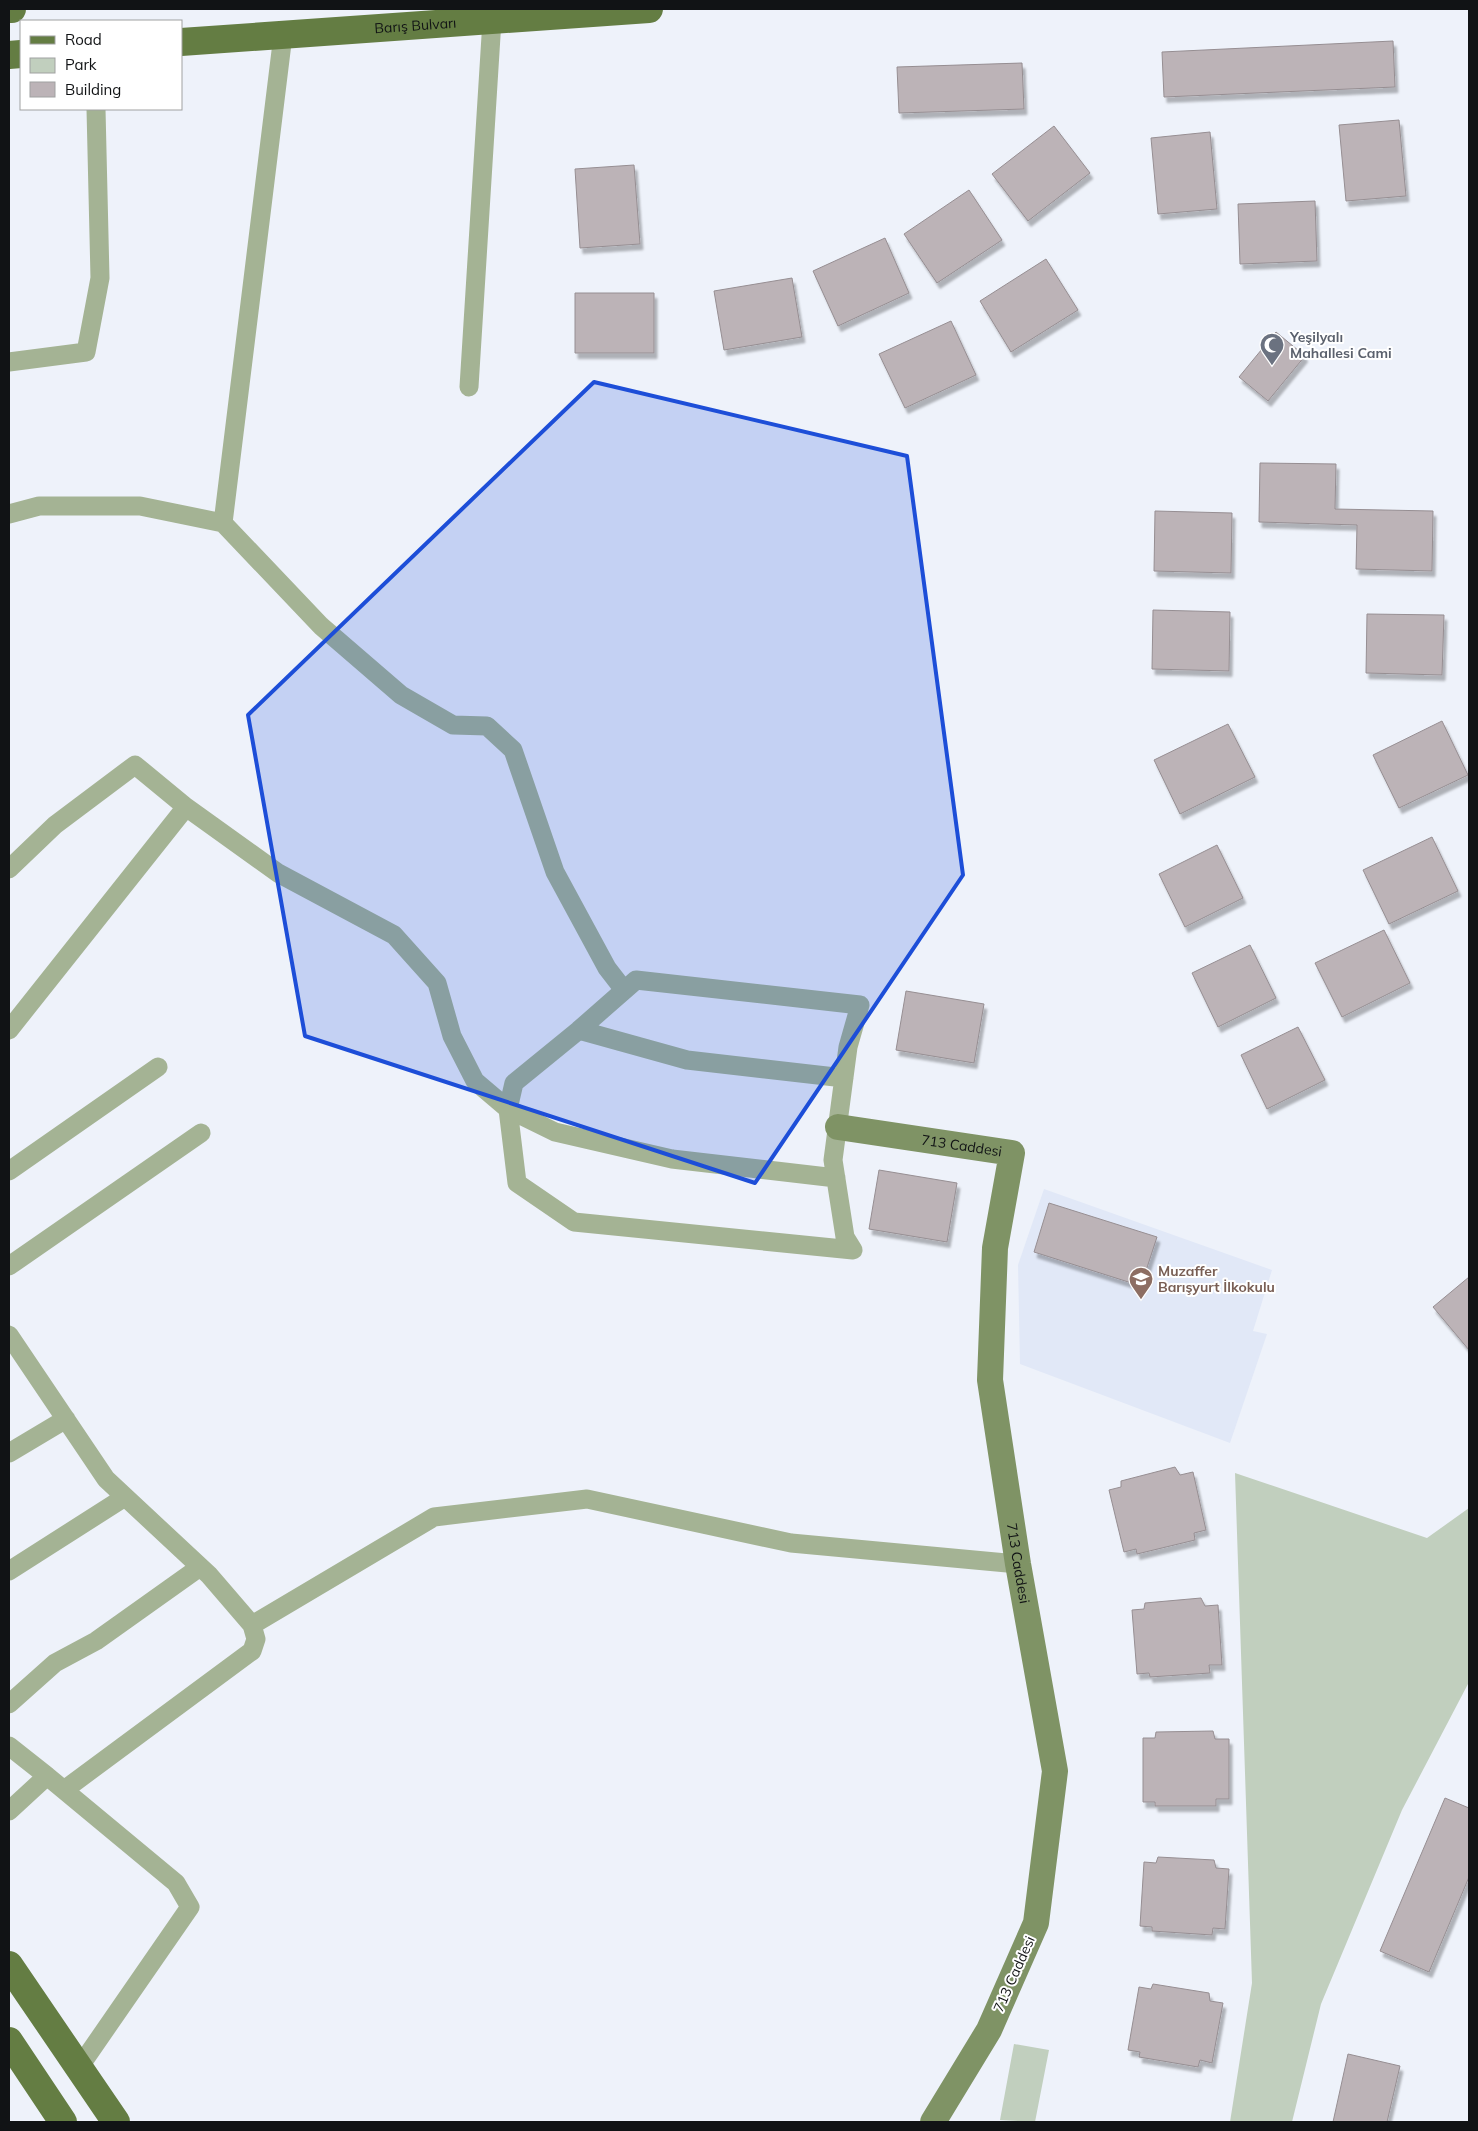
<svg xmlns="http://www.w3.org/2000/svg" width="1478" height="2131" font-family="Mulish,sans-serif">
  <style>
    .built { fill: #e1e8f7 }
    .green { fill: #c1cfbe }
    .building { fill: #bcb3b7; stroke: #968e92; filter: url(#shadow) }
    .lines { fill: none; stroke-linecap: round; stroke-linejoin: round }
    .street { stroke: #a4b394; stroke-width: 19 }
    .secondary { stroke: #7f9365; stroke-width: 26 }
    .primary { stroke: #647d43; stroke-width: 28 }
    .marked { fill: #1d4ed8; fill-opacity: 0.2; stroke: #1d4ed8; stroke-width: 4; stroke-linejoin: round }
    .labels { text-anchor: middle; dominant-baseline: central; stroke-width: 4; stroke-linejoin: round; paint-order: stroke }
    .street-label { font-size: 14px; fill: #111315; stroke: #fff }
    .worship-label { font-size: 14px; font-weight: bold; fill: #5b616d; stroke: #fff; text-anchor: start }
    .education-label { font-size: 14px; font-weight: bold; fill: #785e54; stroke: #fff; text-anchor: start }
  </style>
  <defs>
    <filter id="shadow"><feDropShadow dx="3" dy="5.5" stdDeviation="1" flood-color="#0004"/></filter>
  </defs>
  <rect width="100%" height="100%" fill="#eef2fa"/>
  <path class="built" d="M 1044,1189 L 1272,1270 L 1253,1331 L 1267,1334 L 1230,1443 L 1020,1364 L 1018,1265 Z"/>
  <path class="green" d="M 1235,1473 L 1427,1538 L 1469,1508 L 1469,1682 L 1402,1810 L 1321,2004 L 1292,2122 L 1230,2122 L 1252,1983 Z
    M 1014,2044 L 1049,2050 L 1035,2122 L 1000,2120 Z"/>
  <path class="building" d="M 1393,41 L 1395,87 L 1164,97 L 1162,52 Z
    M 1022,63 L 1024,109 L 899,113 L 897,67 Z
    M 1399,120 L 1406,196 L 1346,201 L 1339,125 Z
    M 1054,126 L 1090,173 L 1028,221 L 992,174 Z
    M 1210,132 L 1217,209 L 1158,214 L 1151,138 Z
    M 634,165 L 640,244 L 580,248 L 575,169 Z
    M 969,190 L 1002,240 L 937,283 L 904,234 Z
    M 1315,201 L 1317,261 L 1240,264 L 1238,204 Z
    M 885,238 L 909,293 L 838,326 L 813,271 Z
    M 1046,259 L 1078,310 L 1011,352 L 980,301 Z
    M 792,278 L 802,337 L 724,350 L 714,291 Z
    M 575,293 L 654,293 L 654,353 L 575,353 Z
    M 951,321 L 976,375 L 905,408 L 879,354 Z
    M 1276,332 L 1305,356 L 1268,401 L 1239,377 Z
    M 1260,463 L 1336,464 L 1335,509 L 1433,511 L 1432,571 L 1356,569 L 1357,525 L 1259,522 Z
    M 1155,511 L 1232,513 L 1231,573 L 1154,571 Z
    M 1153,610 L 1230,612 L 1229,671 L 1152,669 Z
    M 1367,614 L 1444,615 L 1442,675 L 1366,673 Z
    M 1442,721 L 1468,775 L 1399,808 L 1373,755 Z
    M 1228,724 L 1255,777 L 1180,814 L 1154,760 Z
    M 1432,837 L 1458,891 L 1389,924 L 1363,870 Z
    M 1217,845 L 1243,898 L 1185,927 L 1159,874 Z
    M 1384,930 L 1410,983 L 1342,1017 L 1315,963 Z
    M 1250,945 L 1276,998 L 1218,1027 L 1192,973 Z
    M 906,991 L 984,1004 L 974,1063 L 896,1050 Z
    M 1298,1027 L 1325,1080 L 1267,1109 L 1241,1055 Z
    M 879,1170 L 957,1183 L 947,1242 L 869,1229 Z
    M 1049,1203 L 1157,1237 L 1141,1286 L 1034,1252 Z
    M 1469,1277 L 1469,1350 L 1433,1307 Z
    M 1175,1467 L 1180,1475 L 1193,1472 L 1206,1530 L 1194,1533 L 1195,1540 L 1137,1554 L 1136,1549 L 1124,1552 L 1109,1490 L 1121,1487 L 1121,1481 Z
    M 1201,1598 L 1205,1606 L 1218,1605 L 1222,1665 L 1209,1665 L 1210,1673 L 1150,1677 L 1149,1673 L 1137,1674 L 1132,1610 L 1144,1609 L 1145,1603 Z
    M 1213,1731 L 1215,1739 L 1229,1739 L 1229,1799 L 1216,1799 L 1216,1806 L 1155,1806 L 1155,1802 L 1143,1802 L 1143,1738 L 1155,1738 L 1156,1732 Z
    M 1445,1798 L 1469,1808 L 1469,1877 L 1429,1972 L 1380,1951 Z
    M 1158,1857 L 1214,1860 L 1216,1868 L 1229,1869 L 1225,1929 L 1213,1928 L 1212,1935 L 1152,1931 L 1152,1927 L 1140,1926 L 1144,1862 L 1156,1863 Z
    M 1153,1984 L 1209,1993 L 1210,2001 L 1223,2003 L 1212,2063 L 1200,2060 L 1198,2067 L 1139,2057 L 1140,2052 L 1128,2050 L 1139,1987 L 1151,1989 Z
    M 1348,2054 L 1400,2066 L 1387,2122 L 1333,2122 Z"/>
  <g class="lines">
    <path class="street" d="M 283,35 L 223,523 L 321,626 L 401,695 L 453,725 L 487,726 L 513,750 L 555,872 L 607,968 L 624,990
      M 9,362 L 86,352 L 100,278 L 96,109
      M 469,387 L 492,20
      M 9,514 L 39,506 L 140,506 L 223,523
      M 9,869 L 55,825 L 135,765 L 186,807
      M 9,1030 L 186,807 L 278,873 L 394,935 L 437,983 L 452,1036 L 475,1081 L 508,1109 L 514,1083 L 579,1030 L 687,1060 L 844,1078
      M 579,1030 L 636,980 L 860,1005 L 848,1047 L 833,1160 L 845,1237 L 853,1250
      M 9,1171 L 158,1067
      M 836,1178 L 672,1159 L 555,1132 L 508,1109 L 517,1183 L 574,1222 L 853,1250
      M 9,1266 L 201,1133
      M 9,1335 L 106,1479 L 209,1575 L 252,1625 L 434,1517 L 587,1499 L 791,1543 L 1018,1564
      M 9,1453 L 66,1419
      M 9,1571 L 125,1497
      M 9,1704 L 55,1663 L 96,1641 L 200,1567
      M 9,1746 L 47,1776
      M 64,1790 L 252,1651 L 256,1639 L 252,1625
      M 9,1811 L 47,1776 L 176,1883 L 190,1907 L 78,2069"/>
    <path class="secondary" id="s1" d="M 838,1127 L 1012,1153 L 995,1248 L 990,1380 L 1018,1564 L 1055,1771 L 1036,1923 L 989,2030 L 933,2122"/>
    <g class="primary">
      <path d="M 9,9 L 12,9"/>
      <path id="s2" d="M 181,42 L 649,9"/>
      <path d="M 9,55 L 21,54"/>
      <path d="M 9,1965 L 116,2122"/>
      <path d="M 9,2041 L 63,2122"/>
    </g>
  </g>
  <path class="marked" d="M 594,382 L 907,456 L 963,875 L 755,1183 L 305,1036 L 248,715 Z"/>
  <defs>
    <symbol id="mosque-pin" viewBox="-11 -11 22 30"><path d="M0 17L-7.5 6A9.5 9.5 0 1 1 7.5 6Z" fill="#6b7280" stroke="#fff"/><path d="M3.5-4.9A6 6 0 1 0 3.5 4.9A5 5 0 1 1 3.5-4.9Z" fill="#fff"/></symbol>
    <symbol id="school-pin" viewBox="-11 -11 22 30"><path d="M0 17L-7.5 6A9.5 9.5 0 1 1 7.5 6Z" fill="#8d6e63" stroke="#fff"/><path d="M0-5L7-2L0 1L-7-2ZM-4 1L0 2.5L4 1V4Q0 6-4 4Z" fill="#fff"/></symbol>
  </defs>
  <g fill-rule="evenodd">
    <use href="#mosque-pin" x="1258" y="331" width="28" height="38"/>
    <use href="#school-pin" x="1127" y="1265" width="28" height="38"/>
  </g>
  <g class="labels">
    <g class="street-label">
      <text stroke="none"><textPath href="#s2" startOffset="235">Barış Bulvarı</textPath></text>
      <text stroke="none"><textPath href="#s1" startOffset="125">713 Caddesi</textPath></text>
      <text stroke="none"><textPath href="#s1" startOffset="590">713 Caddesi</textPath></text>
      <text transform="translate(1014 1974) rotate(-66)">713 Caddesi</text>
    </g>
    <g class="worship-label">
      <text x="1290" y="337">Yeşilyalı<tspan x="1290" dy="16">Mahallesi Cami</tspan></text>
    </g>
    <g class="education-label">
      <text x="1158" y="1271">Muzaffer<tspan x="1158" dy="16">Barışyurt İlkokulu</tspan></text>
    </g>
  </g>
  <rect width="1478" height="2131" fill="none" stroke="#111315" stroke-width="20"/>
  <rect x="20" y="20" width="162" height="90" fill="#ffffff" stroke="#a0a1a1"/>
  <rect x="30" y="36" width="25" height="8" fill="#647d43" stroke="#a0a1a1"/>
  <text x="65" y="45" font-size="15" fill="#111315">Road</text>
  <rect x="30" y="58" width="25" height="15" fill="#c1cfbe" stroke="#a0a1a1"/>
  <text x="65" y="70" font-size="15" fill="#111315">Park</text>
  <rect x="30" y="82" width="25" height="15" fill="#bcb3b7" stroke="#a0a1a1"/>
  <text x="65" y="95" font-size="15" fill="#111315">Building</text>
</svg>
